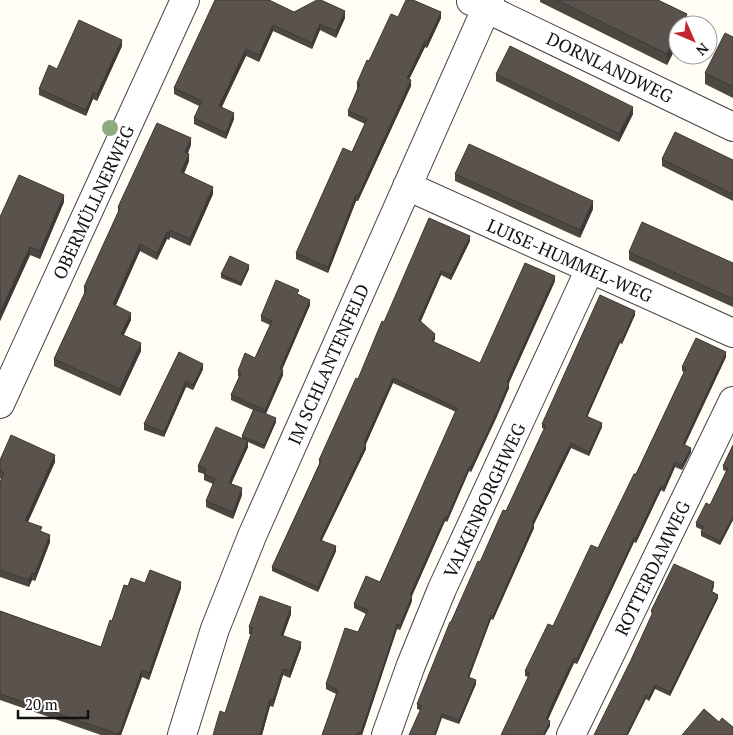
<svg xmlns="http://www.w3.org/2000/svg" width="733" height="735" font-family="'PT Serif',serif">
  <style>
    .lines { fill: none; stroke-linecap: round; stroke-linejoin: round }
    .minor-casing { stroke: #444; stroke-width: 30 }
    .minor { stroke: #fff; stroke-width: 28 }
    .tree { fill: #8dad7f }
    .wall { fill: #4d4742 }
    .shaded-wall { fill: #3f3936 }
    .building { fill: #5a524d; stroke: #3f3936 }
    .labels { text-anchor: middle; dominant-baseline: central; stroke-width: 5; stroke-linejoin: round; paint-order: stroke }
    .street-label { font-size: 18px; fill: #111; stroke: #fff }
  </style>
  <rect width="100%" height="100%" fill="#fffdf5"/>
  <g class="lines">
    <defs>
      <path id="minor" d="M 471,1 L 733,127
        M 407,186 L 733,333
        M 0,404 L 185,0
        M 182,735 L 215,629 L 252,536 L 490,0
        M 386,735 L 411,665 L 442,589 L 590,269
        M 571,735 L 733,401"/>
    </defs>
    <use href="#minor" class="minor-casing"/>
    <use href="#minor" class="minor"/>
  </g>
  <circle class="tree" cx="110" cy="128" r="8"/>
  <path class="wall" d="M 540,0 L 658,0 L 687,25 L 667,65 L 540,2 Z
    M 294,12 L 345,18 L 336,38 L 320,30 L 312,49 L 273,31 L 259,62 L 246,56 L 222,107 L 234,119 L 226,139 L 194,124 L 194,118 L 199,106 L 174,94 L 174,88 Z
    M 398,17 L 441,18 L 427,48 L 425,47 L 409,79 L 411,86 L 358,201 L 356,201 L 328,273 L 296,259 L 296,253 L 352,152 L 365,124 L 348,116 L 348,111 L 357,89 L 357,83 L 369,61 Z
    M 733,37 L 733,98 L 705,84 L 705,73 Z
    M 122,46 L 97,101 L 93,99 L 86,116 L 39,95 L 39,89 L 57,69 Z
    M 496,74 L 633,114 L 619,142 L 496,81 Z
    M 191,145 L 188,153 L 189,161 L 184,174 L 213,194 L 190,246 L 170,237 L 169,240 L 167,239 L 157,260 L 140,251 L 115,306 L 131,320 L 123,336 L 141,351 L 120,396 L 54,366 L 54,359 L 84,294 L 84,287 L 118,213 L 118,207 Z
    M 662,159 L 733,160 L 733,201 L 662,166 Z
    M 455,174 L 593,209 L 580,238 L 455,181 Z
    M 64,202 L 40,259 L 30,255 L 0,321 L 0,217 Z
    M 470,241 L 451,280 L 441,275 L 421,321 L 435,339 L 433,342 L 480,363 L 555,281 L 509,383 L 509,388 L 496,419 L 471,472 L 469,471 L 447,522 L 445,521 L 412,596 L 412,601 L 400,630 L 397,629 L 362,735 L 322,735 L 336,694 L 326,689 L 326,684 L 358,632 L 366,614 L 354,608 L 354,604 L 380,582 L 456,412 L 393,383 L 366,444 L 366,449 L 322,540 L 336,551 L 318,592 L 272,571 L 272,567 L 319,464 L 319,460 L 358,379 L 384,322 Z
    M 629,252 L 733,263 L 733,307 L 629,260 Z
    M 249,269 L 241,286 L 221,278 L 221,274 Z
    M 299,294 L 310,305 L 282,370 L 283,375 L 266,414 L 276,422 L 264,449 L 248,442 L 248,447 L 231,484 L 242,495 L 233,519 L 206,507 L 206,501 L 213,484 L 204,480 L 204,474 L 198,472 L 198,466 L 242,439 L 242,436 L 253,410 L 231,400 L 231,395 L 239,377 L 238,376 L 238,371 L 255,358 L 270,325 L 261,321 L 261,316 Z
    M 635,315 L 622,344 L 620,343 L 587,416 L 602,427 L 589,456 L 571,448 L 534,524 L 534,528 L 493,620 L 491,619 L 469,677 L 476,684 L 459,724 L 442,718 L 417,709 L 417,704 L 451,622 L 506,511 L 544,429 L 542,428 L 542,424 Z
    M 179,352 L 203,369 L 193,390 L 186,387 L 164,437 L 144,430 L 144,424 Z
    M 726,357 L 685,445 L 691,452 L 682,470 L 675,467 L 664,492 L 661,490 L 636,543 L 634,542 L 577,664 L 574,663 L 554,705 L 548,720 L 550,726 L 528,677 L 525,676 L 525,671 L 553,626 L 598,548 L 636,474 L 684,372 L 682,371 L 682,367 Z
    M 733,445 L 733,520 L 720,545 L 701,536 L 701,532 L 702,530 L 696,527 L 696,523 L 710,505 L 726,471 L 723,470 L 723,466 Z
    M 0,460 L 55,462 L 28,522 L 42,532 L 50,542 L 35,581 L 32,580 L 29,587 L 0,577 L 0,482 L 1,479 L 0,478 Z
    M 145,583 L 181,588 L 149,680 L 142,677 L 121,735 L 101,735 L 0,700 L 0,611 L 101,647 L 128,586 Z
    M 714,586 L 712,592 L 718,598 L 670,696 L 655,689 L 649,701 L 646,699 L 631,660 L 652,615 L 651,611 Z
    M 291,614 L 283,636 L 301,648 L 290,678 L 283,675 L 273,707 L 270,706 L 262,735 L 213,735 L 225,713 L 251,634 L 249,634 L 249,627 Z"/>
  <path class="shaded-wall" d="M 345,11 L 345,18 L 336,38 L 336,31 Z
    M 441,12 L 441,18 L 427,48 L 427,42 Z
    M 687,14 L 687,25 L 682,25 Z
    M 320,24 L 320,30 L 312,49 L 312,43 Z
    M 273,25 L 273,31 L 259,62 L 259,55 Z
    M 678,33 L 678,43 L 667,65 L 667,54 Z
    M 122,40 L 122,46 L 97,101 L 97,94 Z
    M 425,41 L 425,47 L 407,84 L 407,78 Z
    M 246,49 L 246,56 L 219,112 L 219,106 Z
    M 411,80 L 411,86 L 358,201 L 358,196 Z
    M 93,93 L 93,99 L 86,116 L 86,110 Z
    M 633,107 L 633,114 L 619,142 L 619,134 Z
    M 234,113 L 234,119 L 226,139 L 226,133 Z
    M 191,138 L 191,145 L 185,159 L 185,152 Z
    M 189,154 L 189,161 L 181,179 L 181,172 Z
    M 213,187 L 213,194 L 190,246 L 190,239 Z
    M 64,195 L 64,202 L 40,259 L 40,251 Z
    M 356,195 L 356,201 L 328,273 L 328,267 Z
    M 593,201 L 593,209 L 580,238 L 580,230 Z
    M 170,230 L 170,237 L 169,240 L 169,233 Z
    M 167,232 L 167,239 L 157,260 L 157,253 Z
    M 470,236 L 470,241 L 451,280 L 451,275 Z
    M 140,244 L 140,251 L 113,312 L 113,304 Z
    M 30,247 L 30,255 L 0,321 L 0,313 Z
    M 249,265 L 249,269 L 241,286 L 241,283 Z
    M 441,271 L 441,275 L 419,325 L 419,320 Z
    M 555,276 L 555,281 L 507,387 L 507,382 Z
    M 310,300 L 310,305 L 280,374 L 280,369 Z
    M 635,311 L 635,315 L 622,344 L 622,340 Z
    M 131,313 L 131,320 L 121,341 L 121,334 Z
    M 435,334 L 435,339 L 432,346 L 432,341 Z
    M 620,339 L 620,343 L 586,420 L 586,416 Z
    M 141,343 L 141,351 L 120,396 L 120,389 Z
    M 726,352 L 726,357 L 683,448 L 683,444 Z
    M 203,364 L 203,369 L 193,390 L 193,385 Z
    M 283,370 L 283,375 L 265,415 L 265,410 Z
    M 393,378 L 393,383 L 364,448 L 364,443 Z
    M 186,381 L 186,387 L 164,437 L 164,432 Z
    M 509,383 L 509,388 L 471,472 L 471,467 Z
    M 276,418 L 276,422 L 264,449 L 264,445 Z
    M 602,423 L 602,427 L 589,456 L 589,452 Z
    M 248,441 L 248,447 L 229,489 L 229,483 Z
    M 571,443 L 571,448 L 534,524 L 534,528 L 493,620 L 493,616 L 532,523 Z
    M 366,444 L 366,449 L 320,544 L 320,540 Z
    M 691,448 L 691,452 L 682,470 L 682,465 Z
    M 55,455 L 55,462 L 25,528 L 25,521 Z
    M 675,462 L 675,467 L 664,492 L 664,487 Z
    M 469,467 L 469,471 L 447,522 L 447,518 Z
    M 661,486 L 661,490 L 636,543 L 636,538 Z
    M 242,488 L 242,495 L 233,519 L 233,512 Z
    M 733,516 L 733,520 L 720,545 L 720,541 Z
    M 445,517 L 445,521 L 410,600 L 410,595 Z
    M 50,535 L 50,542 L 35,581 L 35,574 Z
    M 634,538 L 634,542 L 577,664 L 577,659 Z
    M 336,546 L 336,551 L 318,592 L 318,587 Z
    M 32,573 L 32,580 L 29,587 L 29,580 Z
    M 181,582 L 181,588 L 149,680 L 149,673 Z
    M 714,582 L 714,586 L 711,595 L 711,591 Z
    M 718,595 L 718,598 L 670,696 L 670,692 Z
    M 412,596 L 412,601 L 400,630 L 400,625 Z
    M 291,607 L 291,614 L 281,642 L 281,635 Z
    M 491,615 L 491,619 L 468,681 L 468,677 Z
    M 397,624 L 397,629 L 362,735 L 361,735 L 361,732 Z
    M 301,642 L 301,648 L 290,678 L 290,671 Z
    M 574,658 L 574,663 L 546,724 L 546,719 Z
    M 283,669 L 283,675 L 273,707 L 273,700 Z
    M 142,670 L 142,677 L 121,735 L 118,735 Z
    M 476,680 L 476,684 L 459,724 L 459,720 Z
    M 655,685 L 655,689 L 649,701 L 649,697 Z
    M 646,695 L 646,699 L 628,735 L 626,735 Z
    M 270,699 L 270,706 L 262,735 L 260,735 Z
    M 442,714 L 442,718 L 436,735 L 434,735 Z
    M 550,721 L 550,726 L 545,735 L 543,735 Z"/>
  <path class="building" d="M 215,0 L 269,0 L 294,12 L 317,0 L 321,0 L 345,11 L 336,31 L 320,24 L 312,43 L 273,25 L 259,55 L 246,49 L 219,106 L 234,113 L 226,133 L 194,118 L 202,101 L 174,88 Z
    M 406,0 L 413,0 L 441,12 L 427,42 L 425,41 L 407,78 L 411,80 L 358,196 L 356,195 L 328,267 L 296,253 L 343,148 L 352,152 L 367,119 L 348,111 L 360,84 L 357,83 L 367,60 L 369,61 L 391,14 L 398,17 Z
    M 557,0 L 658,0 L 687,14 L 682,25 L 678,25 L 678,33 L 667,54 Z
    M 79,20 L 122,40 L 97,94 L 93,93 L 86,110 L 39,89 L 49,65 L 57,69 Z
    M 725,33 L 733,37 L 733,87 L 705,73 Z
    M 510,46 L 633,107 L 619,134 L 496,74 Z
    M 157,123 L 191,138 L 185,152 L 189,154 L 181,172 L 213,187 L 190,239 L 170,230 L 169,233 L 167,232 L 157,253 L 140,244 L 113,304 L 131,313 L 121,334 L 141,343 L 120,389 L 54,359 L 87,288 L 84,287 L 120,208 L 118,207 Z
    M 675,132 L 733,160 L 733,194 L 662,159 Z
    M 469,144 L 593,201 L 580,230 L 455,174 Z
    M 19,175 L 64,195 L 40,251 L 30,247 L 0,313 L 0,217 Z
    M 429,218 L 470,236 L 451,275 L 441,271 L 419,320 L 435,334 L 432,341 L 480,363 L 525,263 L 555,276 L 507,382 L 509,383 L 496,414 L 471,467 L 469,467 L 447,518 L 445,517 L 410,595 L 412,596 L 400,625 L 397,624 L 361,732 L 358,732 L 357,735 L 322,735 L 338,690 L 326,684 L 345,628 L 358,632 L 368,610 L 354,604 L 366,576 L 380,582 L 457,408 L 393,378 L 364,443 L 366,444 L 320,540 L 336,546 L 318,587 L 272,567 L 321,461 L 319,460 L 333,429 L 356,378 L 358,379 L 382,321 L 384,322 Z
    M 642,222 L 733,263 L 733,299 L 629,252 Z
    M 230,256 L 249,265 L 241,283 L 221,274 Z
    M 276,280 L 299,290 L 297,294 L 310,300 L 280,369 L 283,370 L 265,410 L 231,395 L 241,373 L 238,371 L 245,353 L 255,358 L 272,321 L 261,316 Z
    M 600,295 L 635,311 L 622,340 L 620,339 L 586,416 L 602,423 L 589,452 L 571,443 L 532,523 L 534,523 L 493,616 L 491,615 L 468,677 L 476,680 L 459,720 L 442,714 L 434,735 L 409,735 L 422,706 L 417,704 L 450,622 L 451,622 L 478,561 L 480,562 L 503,510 L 506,511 L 543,431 L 546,426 L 542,424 Z
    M 696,338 L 726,352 L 683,444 L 691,448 L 682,465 L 675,462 L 664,487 L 661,486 L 636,538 L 634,538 L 577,659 L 574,658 L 554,700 L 546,719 L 550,721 L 543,735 L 501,735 L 530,673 L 525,671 L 548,624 L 553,626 L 591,545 L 598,548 L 634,474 L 636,474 L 686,368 L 682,367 Z
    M 179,352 L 203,364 L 193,385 L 186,381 L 164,432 L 144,424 Z
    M 254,409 L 276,418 L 264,445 L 242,436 Z
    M 216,427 L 248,441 L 229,483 L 242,488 L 233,512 L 206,501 L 215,479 L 204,474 L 206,469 L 198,466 Z
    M 11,435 L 55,455 L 25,521 L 42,527 L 40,531 L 50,535 L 35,574 L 32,573 L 29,580 L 0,570 L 0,482 L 4,473 L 0,471 L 0,460 Z
    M 733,445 L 733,517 L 720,541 L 701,532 L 704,527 L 696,523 L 706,503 L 710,505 L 728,468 L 723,466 Z
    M 674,564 L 714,582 L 711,591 L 718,595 L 670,692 L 655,685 L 649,697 L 646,695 L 626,735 L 594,735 L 631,660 L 653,612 L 651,611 Z
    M 150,570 L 181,582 L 149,673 L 142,670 L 121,730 L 118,734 L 0,694 L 0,611 L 101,647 L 110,620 L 112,621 L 124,585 L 128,586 L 131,578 L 145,583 Z
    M 260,596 L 291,607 L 281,635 L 301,642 L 290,671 L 283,669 L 273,700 L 270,699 L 260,735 L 213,735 L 220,711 L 225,713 L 253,628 L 249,627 Z
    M 704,709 L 719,722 L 722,718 L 733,727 L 733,735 L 682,735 Z"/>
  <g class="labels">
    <g class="street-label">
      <text transform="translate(610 67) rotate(26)">DORNLANDWEG</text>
      <text transform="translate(93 202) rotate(-65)">OBERMÜLLNERWEG</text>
      <text transform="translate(570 260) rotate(24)">LUISE-HUMMEL-WEG</text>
      <text transform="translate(328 364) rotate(-66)">IM SCHLANTENFELD</text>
      <text transform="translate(484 500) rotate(-65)">VALKENBORGHWEG</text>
      <text transform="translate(652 568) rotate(-64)">ROTTERDAMWEG</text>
    </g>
  </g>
  <g transform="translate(693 40) rotate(135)"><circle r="24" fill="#ffffff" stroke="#a0a0a0"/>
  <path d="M0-4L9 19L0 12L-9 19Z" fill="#c4262e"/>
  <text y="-8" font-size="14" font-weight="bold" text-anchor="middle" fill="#111111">N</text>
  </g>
  <path d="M18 710v8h70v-8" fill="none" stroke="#111111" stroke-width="2.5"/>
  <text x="25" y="710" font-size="15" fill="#111111" stroke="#ffffff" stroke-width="4" paint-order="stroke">20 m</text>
</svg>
